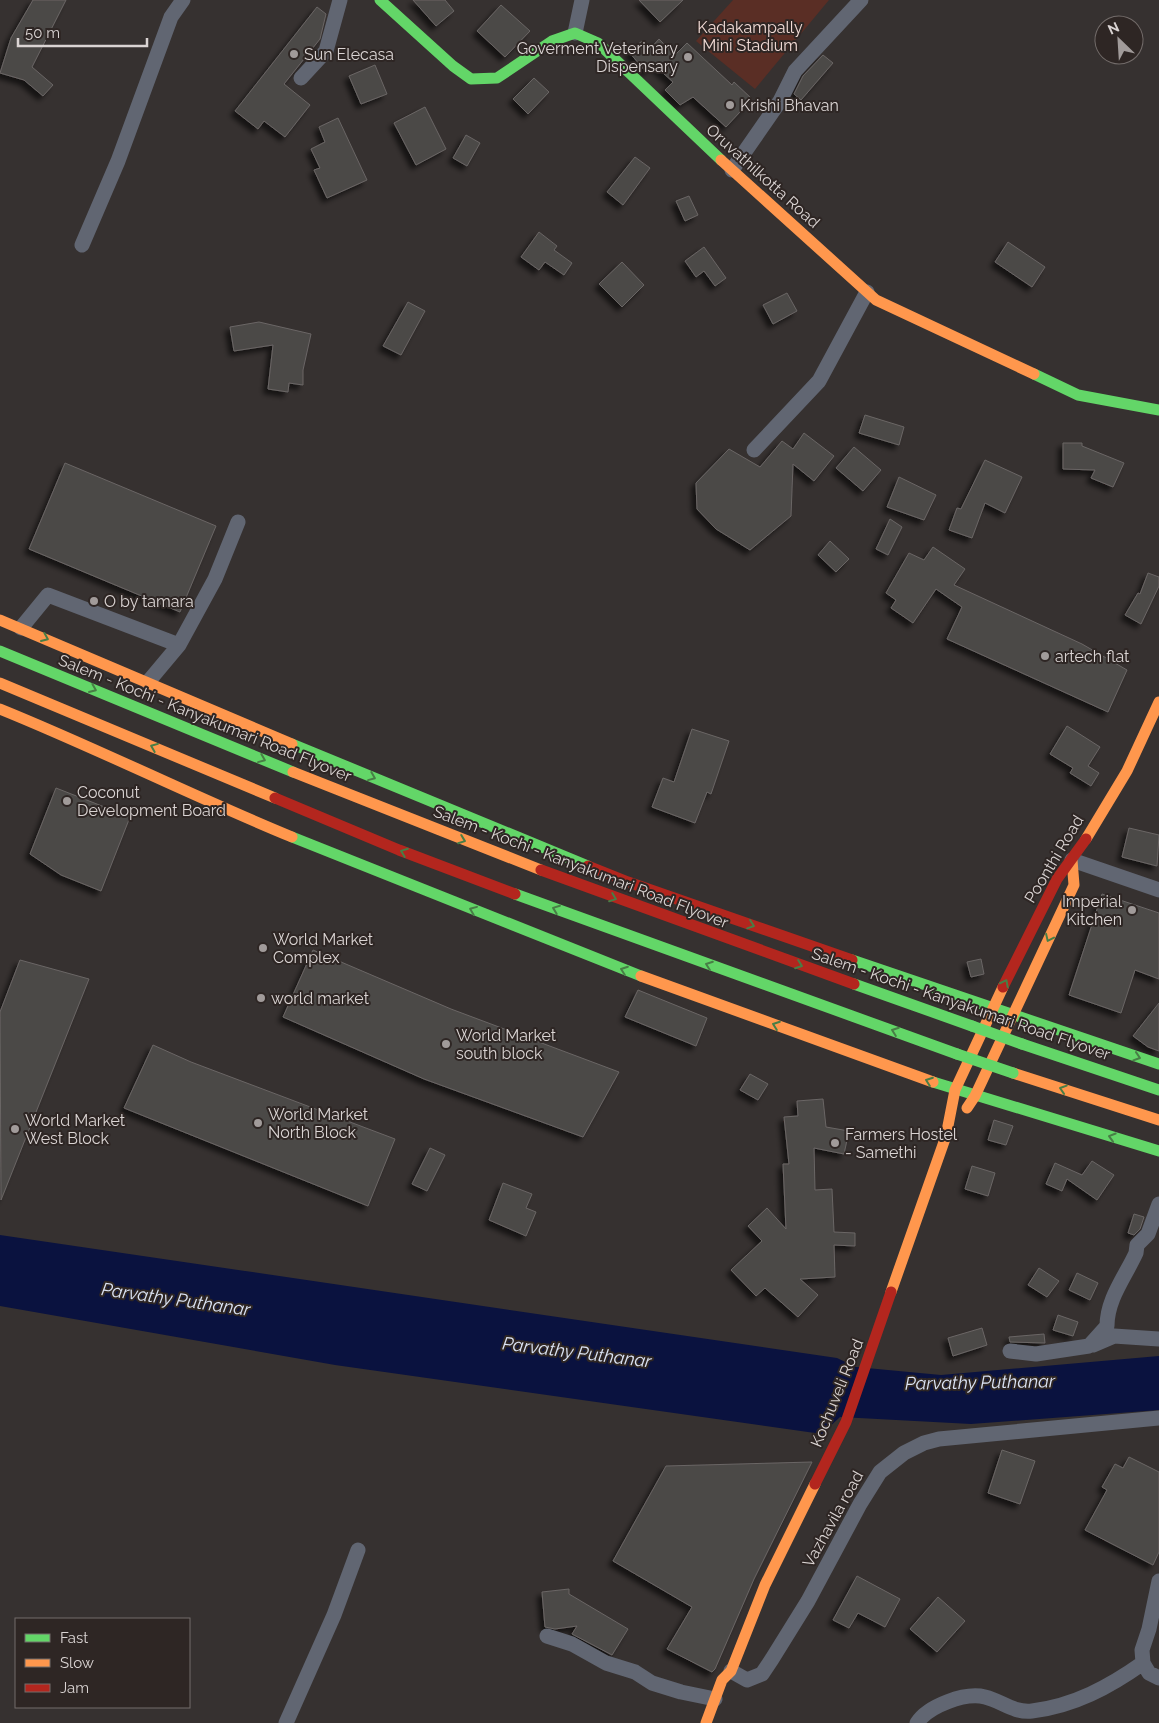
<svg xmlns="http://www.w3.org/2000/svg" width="1159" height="1723" font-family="Raleway,sans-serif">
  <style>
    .green { fill: #5a2e25 }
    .water { fill: #0a123f }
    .building { fill: #4c4847; stroke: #6a6665; filter: url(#shadow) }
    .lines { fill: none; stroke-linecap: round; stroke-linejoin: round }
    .street { stroke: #616672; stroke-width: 15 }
    .fast { stroke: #63d668; stroke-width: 11 }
    .slow { stroke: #ff974d; stroke-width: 11 }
    .jam { stroke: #b3261e; stroke-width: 11 }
    .fast-bridge { stroke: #63d668; stroke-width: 11 }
    .oneway { stroke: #487e46 }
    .poi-dot { fill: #a19b9a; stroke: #2e2624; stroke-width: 2 }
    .labels { text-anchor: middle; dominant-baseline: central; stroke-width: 4; stroke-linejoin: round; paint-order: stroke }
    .park-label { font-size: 16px; fill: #f1dbd6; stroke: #2e2624 }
    .poi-label { font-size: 16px; fill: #dad4d3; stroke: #2e2624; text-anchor: start }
    .street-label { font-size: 16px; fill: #dad4d3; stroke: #2e2624 }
    .water-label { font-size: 18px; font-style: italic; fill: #dce4f5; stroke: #2e2624 }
  </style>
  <defs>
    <filter id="shadow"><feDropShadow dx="-4.5" dy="4.5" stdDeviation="2.5" flood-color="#0009"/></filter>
  </defs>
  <rect width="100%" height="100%" fill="#363130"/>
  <path class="green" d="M 733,0 L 829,0 L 755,89 L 696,41 Z"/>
  <path class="water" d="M 0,1235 L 837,1358 L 856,1367 L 941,1375 L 1159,1356 L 1159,1410 L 971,1424 L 840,1417 L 822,1434 L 335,1365 L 0,1306 Z"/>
  <path class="building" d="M 33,0 L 66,0 L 32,67 L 53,85 L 43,96 L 24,80 L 0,73 L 11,38 Z
    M 413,0 L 445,0 L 454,11 L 436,26 Z
    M 639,0 L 683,0 L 660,22 Z
    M 501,5 L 530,31 L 505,57 L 477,31 Z
    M 317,7 L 326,14 L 320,39 L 284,84 L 310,105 L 285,137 L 264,121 L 258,129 L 235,111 Z
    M 659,39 L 675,55 L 687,43 L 732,85 L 734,82 L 752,99 L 726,127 L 693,97 L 680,105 L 665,90 L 673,82 L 654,65 L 646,72 L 629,52 L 642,41 L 649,50 Z
    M 823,55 L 833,63 L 801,100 L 794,94 L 803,76 Z
    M 375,65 L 387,94 L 361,104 L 349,76 Z
    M 534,78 L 549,92 L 528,114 L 513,99 Z
    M 425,107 L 446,149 L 416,165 L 394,123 Z
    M 338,118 L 367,180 L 327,198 L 314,170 L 320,168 L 311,149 L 325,142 L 319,127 Z
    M 466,135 L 480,143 L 467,166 L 453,158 Z
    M 635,157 L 650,168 L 623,205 L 607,192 Z
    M 689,196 L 698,215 L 685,221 L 676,201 Z
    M 539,232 L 557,246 L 554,250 L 572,263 L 564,275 L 545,262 L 539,270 L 521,257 Z
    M 1008,242 L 1045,267 L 1032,287 L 995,262 Z
    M 704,247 L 726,278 L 715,286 L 704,271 L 696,277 L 685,261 Z
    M 622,262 L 644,285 L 622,307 L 599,284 Z
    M 787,293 L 797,311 L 773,324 L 763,305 Z
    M 408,302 L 425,311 L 401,355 L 383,346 Z
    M 259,322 L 311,334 L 303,370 L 303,385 L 289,383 L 288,392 L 268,389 L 273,345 L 234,351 L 230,327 Z
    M 865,415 L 904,427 L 899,445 L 859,433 Z
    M 804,433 L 834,456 L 814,481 L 793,464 L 791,516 L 750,550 L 716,529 L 697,509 L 696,483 L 729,449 L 760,467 L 782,441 L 793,449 Z
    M 1063,443 L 1082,443 L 1082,446 L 1124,463 L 1113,487 L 1091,478 L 1095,470 L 1063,469 Z
    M 854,447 L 881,470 L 863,491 L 836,468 Z
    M 985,460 L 1022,477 L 1005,513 L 985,503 L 972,538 L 949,530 L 957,508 L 961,509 Z
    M 65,463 L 216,526 L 180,612 L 29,549 Z
    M 899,477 L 936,495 L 924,520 L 887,507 Z
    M 890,519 L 902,527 L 888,555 L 876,549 Z
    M 830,541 L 849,559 L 836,572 L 818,555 Z
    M 933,547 L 965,569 L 954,585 L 1082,644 L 1127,670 L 1108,712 L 947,639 L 962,607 L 936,589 L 913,623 L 891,608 L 896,600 L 886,593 L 909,553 L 924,560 Z
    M 1148,573 L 1159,577 L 1159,586 L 1141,624 L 1125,615 L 1138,593 L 1140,594 Z
    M 1067,726 L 1100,747 L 1088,766 L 1099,773 L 1091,786 L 1070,773 L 1073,768 L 1050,754 Z
    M 692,729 L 729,741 L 711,794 L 707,792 L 695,823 L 652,807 L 663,778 L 674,782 Z
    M 56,788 L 130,817 L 101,891 L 61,875 L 30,854 Z
    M 1129,828 L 1159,835 L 1157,866 L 1122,857 Z
    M 1102,894 L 1159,913 L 1159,979 L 1135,970 L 1121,1013 L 1069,995 Z
    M 313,950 L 451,1009 L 619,1072 L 583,1137 L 424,1079 L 283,1017 Z
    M 981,959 L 984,974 L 971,977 L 967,962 Z
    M 20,960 L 89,979 L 1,1200 L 0,1012 Z
    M 638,990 L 707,1018 L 696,1046 L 625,1017 Z
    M 1159,1003 L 1159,1051 L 1148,1047 L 1133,1036 Z
    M 153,1045 L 191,1062 L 395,1139 L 368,1206 L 124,1108 Z
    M 750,1074 L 768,1084 L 758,1100 L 740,1090 Z
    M 823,1099 L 826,1127 L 849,1131 L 844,1154 L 814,1148 L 815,1190 L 832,1189 L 834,1232 L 855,1233 L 855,1246 L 834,1245 L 835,1277 L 800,1279 L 818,1295 L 798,1317 L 765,1288 L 756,1296 L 731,1270 L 762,1241 L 748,1226 L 767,1208 L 786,1229 L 783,1164 L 789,1164 L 784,1117 L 798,1116 L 797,1101 Z
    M 994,1120 L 1013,1126 L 1006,1145 L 988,1140 Z
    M 430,1148 L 445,1155 L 427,1191 L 412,1184 Z
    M 1092,1161 L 1114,1175 L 1097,1200 L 1067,1179 L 1062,1191 L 1046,1184 L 1055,1163 L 1082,1175 Z
    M 972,1166 L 995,1173 L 988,1196 L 965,1189 Z
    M 503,1183 L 532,1194 L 526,1208 L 536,1212 L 526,1236 L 489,1220 Z
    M 1134,1214 L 1144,1217 L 1140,1229 L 1134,1235 L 1128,1233 Z
    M 1039,1268 L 1059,1281 L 1047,1297 L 1028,1285 Z
    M 1077,1273 L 1098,1283 L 1090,1300 L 1069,1290 Z
    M 1058,1315 L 1078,1322 L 1073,1336 L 1053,1330 Z
    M 982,1328 L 987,1345 L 953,1356 L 948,1338 Z
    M 1044,1334 L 1045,1343 L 1010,1342 L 1009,1337 Z
    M 1002,1450 L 1035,1461 L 1020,1504 L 988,1493 Z
    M 1129,1457 L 1159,1472 L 1159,1552 L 1153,1565 L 1085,1530 L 1107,1490 L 1102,1487 L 1115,1464 L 1123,1468 Z
    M 812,1462 L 754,1579 L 715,1669 L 712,1672 L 667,1649 L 692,1607 L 613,1561 L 666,1466 Z
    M 857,1576 L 900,1599 L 885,1627 L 858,1613 L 849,1628 L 833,1620 Z
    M 569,1589 L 569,1594 L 628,1629 L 612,1655 L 572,1634 L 577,1626 L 555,1629 L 545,1627 L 542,1592 Z
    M 938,1597 L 965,1621 L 937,1652 L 910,1629 Z"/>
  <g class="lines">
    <path class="street" d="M 575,33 L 582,0
      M 301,78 L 326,51 L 340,0
      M 732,170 L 780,101 L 795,71 L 861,0
      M 82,245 L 118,161 L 171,17 L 183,0
      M 754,450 L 819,381 L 867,292
      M 21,628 L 48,595 L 179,645
      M 148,682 L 179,645 L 215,579 L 238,522
      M 1072,860 L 1159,890
      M 1093,1345 L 1114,1336 L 1159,1339
      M 1010,1351 L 1036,1354 L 1089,1346 L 1107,1326 C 1107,1299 1125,1277 1136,1253 L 1137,1245 L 1148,1234 L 1159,1204
      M 1159,1581 L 1149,1629 L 1142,1650 L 1143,1663 L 1149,1673 L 1159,1678
      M 547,1636 L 572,1644 L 606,1663 L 635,1672 L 652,1683 L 681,1692 L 715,1699
      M 731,1671 L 747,1680 L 762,1674 L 772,1659 L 808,1601 L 860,1504 L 880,1472 L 904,1453 L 924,1443 L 939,1439 L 1159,1418
      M 286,1723 L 334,1615 L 358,1550
      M 917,1723 C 928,1706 965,1692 985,1697 C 1002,1701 1013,1713 1032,1711 C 1074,1706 1109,1687 1143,1663"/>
    <path class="fast" d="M 380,0 L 453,66 L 471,79 L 497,78 L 552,41 L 575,33 L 598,43 L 721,160
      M 1034,374 L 1078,395 L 1159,410
      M 0,651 L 293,772
      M 292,744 L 588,866
      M 292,837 L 641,976
      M 515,894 L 957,1054
      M 852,960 L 1159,1064
      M 854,984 L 972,1026
      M 1022,1044 L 1159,1090
      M 933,1082 L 1159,1151"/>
    <path class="slow" d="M 721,160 L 876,300 L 1034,374
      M 0,620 L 292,744
      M 0,683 L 275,798
      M 0,709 C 99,749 194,797 292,837
      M 293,772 L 541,870
      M 1086,839 L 1127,771 L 1159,702
      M 641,976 L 933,1082
      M 1013,1073 L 1159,1120
      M 967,1108 L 975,1096 L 1074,885 L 1072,860
      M 891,1292 L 946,1136 L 955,1090 L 1003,987
      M 706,1723 L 722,1680 L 731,1671 L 765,1585 L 815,1484"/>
    <path class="jam" d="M 275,798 L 399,850 L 515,894
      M 588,866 L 628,882 L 852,960
      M 541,870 L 854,984
      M 1003,987 L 1057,879 L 1086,839
      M 815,1484 L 846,1422 L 891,1292"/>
    <path class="fast-bridge" d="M 972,1026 L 1022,1044
      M 957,1054 L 1013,1073"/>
  </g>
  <defs><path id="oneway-chevron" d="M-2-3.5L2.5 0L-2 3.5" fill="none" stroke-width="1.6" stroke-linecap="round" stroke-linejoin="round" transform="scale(1.25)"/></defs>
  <g class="oneway">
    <use href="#oneway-chevron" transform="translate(45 638) rotate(23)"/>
    <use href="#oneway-chevron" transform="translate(93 689) rotate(23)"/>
    <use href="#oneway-chevron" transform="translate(154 747) rotate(-158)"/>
    <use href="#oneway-chevron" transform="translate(262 759) rotate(22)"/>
    <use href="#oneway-chevron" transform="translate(372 777) rotate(22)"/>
    <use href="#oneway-chevron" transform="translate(462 840) rotate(21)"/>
    <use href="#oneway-chevron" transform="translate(404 852) rotate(-159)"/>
    <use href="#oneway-chevron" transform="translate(613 898) rotate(21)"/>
    <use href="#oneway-chevron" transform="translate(556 909) rotate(-159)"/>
    <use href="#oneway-chevron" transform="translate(473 910) rotate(-158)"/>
    <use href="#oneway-chevron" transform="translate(751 925) rotate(19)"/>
    <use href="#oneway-chevron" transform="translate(1049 938) rotate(115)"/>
    <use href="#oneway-chevron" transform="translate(709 965) rotate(-160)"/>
    <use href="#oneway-chevron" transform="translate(799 965) rotate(20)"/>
    <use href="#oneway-chevron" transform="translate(624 970) rotate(-160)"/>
    <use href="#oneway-chevron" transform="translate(1005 983) rotate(-63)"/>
    <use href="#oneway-chevron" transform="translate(776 1025) rotate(-160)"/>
    <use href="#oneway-chevron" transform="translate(895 1031) rotate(-160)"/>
    <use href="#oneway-chevron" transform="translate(1137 1057) rotate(18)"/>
    <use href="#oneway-chevron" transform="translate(929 1081) rotate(-160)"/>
    <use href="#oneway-chevron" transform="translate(1063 1089) rotate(-162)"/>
    <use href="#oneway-chevron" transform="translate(1112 1137) rotate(-163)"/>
  </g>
  <g class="poi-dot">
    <circle cx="294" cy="54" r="5"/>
    <circle cx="688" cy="57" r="5"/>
    <circle cx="730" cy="105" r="5"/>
    <circle cx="94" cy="601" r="5"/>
    <circle cx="1045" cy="656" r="5"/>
    <circle cx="67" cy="801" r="5"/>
    <circle cx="1132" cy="910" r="5"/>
    <circle cx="263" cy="948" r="5"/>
    <circle cx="261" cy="998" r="5"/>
    <circle cx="446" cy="1044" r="5"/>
    <circle cx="258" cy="1123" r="5"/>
    <circle cx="15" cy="1129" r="5"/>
    <circle cx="835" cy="1143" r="5"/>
  </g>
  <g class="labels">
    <g class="park-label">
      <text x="750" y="27">Kadakampally<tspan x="750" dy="18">Mini Stadium</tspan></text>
    </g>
    <g class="poi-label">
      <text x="678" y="48" text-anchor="end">Goverment Veterinary<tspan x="678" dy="18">Dispensary</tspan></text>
      <text x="304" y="54">Sun Elecasa</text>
      <text x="740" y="105">Krishi Bhavan</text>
      <text x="104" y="601">O by tamara</text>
      <text x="1055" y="656">artech flat</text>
      <text x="77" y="792">Coconut<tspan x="77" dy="18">Development Board</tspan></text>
      <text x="1122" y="901" text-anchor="end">Imperial<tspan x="1122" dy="18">Kitchen</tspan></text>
      <text x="273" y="939">World Market<tspan x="273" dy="18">Complex</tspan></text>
      <text x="271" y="998">world market</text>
      <text x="456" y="1035">World Market<tspan x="456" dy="18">south block</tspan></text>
      <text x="268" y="1114">World Market<tspan x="268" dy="18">North Block</tspan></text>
      <text x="25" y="1120">World Market<tspan x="25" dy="18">West Block</tspan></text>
      <text x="845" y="1134">Farmers Hostel<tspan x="845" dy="18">- Samethi</tspan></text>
    </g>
    <g class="street-label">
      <text transform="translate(763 176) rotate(42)">Oruvathilkotta Road</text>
      <text transform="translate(205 718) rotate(22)">Salem - Kochi - Kanyakumari Road Flyover</text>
      <text transform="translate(1054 859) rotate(-59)">Poonthi Road</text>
      <text transform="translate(581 867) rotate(21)">Salem - Kochi - Kanyakumari Road Flyover</text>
      <text transform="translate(961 1004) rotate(19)">Salem - Kochi - Kanyakumari Road Flyover</text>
      <text transform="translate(837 1393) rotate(-68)">Kochuveli Road</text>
      <text transform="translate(833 1519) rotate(-61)">Vazhavila road</text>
    </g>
    <g class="water-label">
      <text transform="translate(176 1299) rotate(8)">Parvathy Puthanar</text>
      <text transform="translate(577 1352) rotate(7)">Parvathy Puthanar</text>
      <text transform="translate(980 1382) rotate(-1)">Parvathy Puthanar</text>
    </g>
  </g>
  <rect x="15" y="1618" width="175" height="90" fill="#2e2624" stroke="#736c6a"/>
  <rect x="25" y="1634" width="25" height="8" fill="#63d668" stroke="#736c6a"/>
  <text x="60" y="1643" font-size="15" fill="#dad4d3">Fast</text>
  <rect x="25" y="1659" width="25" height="8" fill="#ff974d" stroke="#736c6a"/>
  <text x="60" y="1668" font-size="15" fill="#dad4d3">Slow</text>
  <rect x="25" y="1684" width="25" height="8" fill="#b3261e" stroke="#736c6a"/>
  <text x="60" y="1693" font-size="15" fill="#dad4d3">Jam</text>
  <g transform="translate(1119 40) rotate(335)"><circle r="24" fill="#2e2624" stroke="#736c6a"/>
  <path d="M0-4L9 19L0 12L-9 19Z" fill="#a19b9a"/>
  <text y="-8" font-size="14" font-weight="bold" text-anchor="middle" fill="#dad4d3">N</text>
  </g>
  <path d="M18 38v8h129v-8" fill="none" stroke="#dad4d3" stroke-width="2.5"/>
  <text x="25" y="38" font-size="15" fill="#dad4d3" stroke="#2e2624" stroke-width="4" paint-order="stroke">50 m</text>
</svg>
